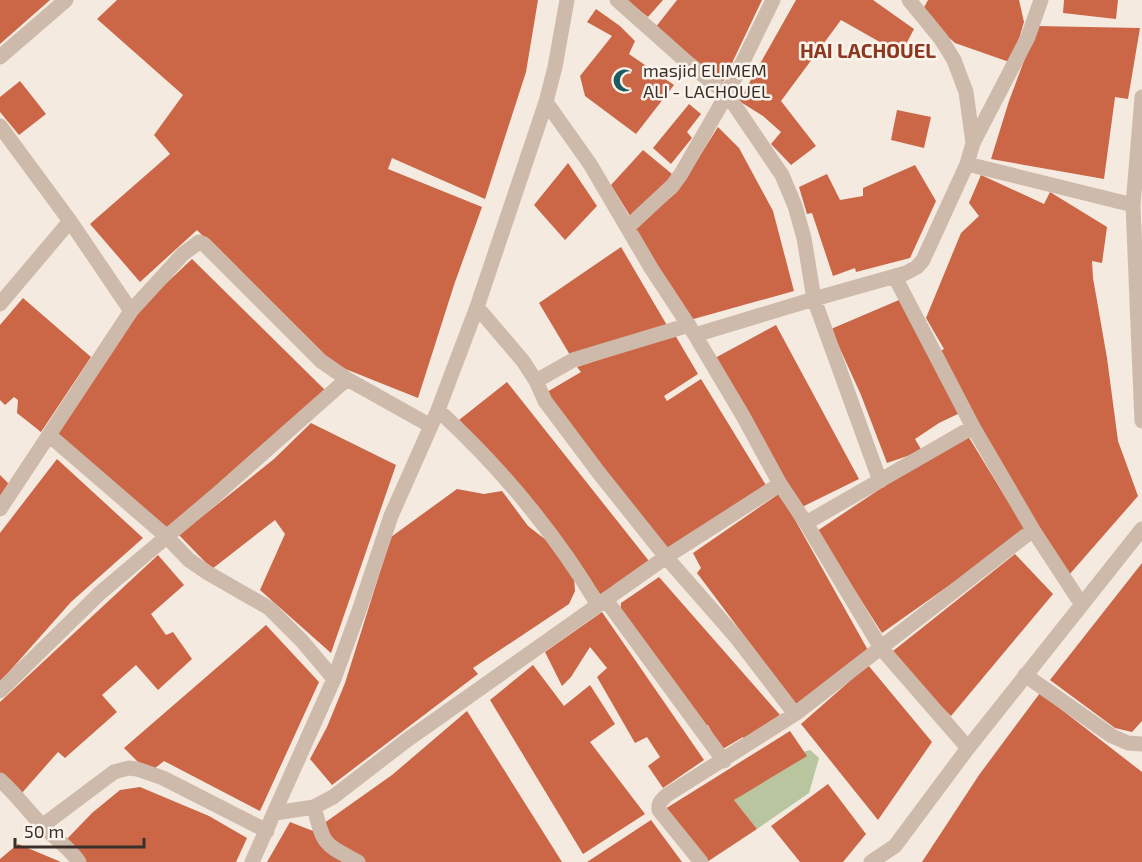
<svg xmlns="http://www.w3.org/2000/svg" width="1142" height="862" font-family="'Exo 2',sans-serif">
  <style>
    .green { fill: #b8c59e }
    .building { fill: #cb6647 }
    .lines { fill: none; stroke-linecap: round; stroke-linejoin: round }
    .minor { stroke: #cebaab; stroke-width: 15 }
    .labels { text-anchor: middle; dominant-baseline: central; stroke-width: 5; stroke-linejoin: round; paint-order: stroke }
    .poi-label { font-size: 18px; fill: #3b2f2a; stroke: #fbf4ed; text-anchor: start }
    .neighbourhood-label { font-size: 20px; font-weight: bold; fill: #8e381f; stroke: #fbf4ed }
  </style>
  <rect width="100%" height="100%" fill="#f4eae0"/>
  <path class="green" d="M 810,750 L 819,758 L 809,793 L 757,829 L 734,800 L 803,752 Z"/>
  <path class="building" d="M 0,0 L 50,0 L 0,44 Z
    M 117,0 L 538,0 L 526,72 L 485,199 L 392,158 L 388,169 L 482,207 L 454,285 L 418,398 L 328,362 L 197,230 L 140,282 L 90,224 L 170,154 L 154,135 L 183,95 L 97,19 Z
    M 626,0 L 663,0 L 648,17 Z
    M 677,0 L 762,0 L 723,82 L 655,28 Z
    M 796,0 L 873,0 L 914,29 L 901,54 L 841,20 L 781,101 L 816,146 L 791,165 L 771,144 L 781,132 L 763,116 L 739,101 Z
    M 928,0 L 1019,0 L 1024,22 L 1012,63 L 955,43 L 921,13 Z
    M 1064,0 L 1118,0 L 1116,19 L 1063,13 Z
    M 596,9 L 620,26 L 635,41 L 629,54 L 674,85 L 636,134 L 585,96 L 580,76 L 612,36 L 587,22 Z
    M 1037,26 L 1140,28 L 1128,99 L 1115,97 L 1104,179 L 991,159 L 1009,101 Z
    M 20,81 L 46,114 L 19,135 L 0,112 L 0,97 Z
    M 689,104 L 701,114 L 687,132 L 692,138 L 671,164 L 653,148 Z
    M 897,110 L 931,117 L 924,148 L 891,140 Z
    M 718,127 L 739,148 L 773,211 L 794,291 L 690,320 L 635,228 L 677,192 Z
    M 643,150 L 672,174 L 667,186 L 632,219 L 611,185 Z
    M 568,163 L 597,206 L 565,240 L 534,205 Z
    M 915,165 L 936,201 L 910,258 L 856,272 L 855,268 L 833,276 L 812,213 L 807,214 L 799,187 L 827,174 L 840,200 L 863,196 L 863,188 Z
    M 981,175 L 1044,204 L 1050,192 L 1107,227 L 1102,263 L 1092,261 L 1093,278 L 1107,358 L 1118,441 L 1138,496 L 1069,575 L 1021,503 L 937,353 L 944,349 L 926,318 L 961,233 L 979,216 L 969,203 Z
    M 621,247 L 668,327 L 570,355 L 539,303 Z
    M 192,259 L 325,390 L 163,532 L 54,434 L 141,307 Z
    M 23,298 L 91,357 L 41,432 L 17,413 L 18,400 L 14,397 L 5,405 L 0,400 L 0,325 Z
    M 899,300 L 962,412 L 939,423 L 915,439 L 922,451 L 887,463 L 861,395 L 831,329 Z
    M 776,325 L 859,479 L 800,508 L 715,358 Z
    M 675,335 L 698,374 L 664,396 L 667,401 L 701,379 L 767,487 L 665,550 L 542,395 L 581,372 L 577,367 Z
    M 507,382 L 649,561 L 601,595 L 506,469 L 459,420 Z
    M 311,423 L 396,465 L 331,653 L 260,590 L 285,534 L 275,520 L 212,569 L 179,535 L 274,459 Z
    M 968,436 L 1026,531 L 882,633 L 817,531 L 928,457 Z
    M 57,459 L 143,538 L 71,602 L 0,682 L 0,533 Z
    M 0,475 L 9,484 L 0,496 Z
    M 457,489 L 484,494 L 502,491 L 528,526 L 546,540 L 574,578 L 575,591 L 569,604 L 473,668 L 478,674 L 332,785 L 310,759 L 327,727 L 345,683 L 391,537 Z
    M 780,493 L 869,652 L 797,706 L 697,573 L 701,568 L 693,553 Z
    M 1015,554 L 1053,594 L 951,716 L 888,655 Z
    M 158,555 L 184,585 L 151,614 L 166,635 L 173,632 L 192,659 L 158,690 L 136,665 L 102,695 L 117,712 L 65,758 L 58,752 L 21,794 L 0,775 L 0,702 Z
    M 1142,563 L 1142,721 L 1132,732 L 1115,728 L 1050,680 Z
    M 659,577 L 780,715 L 744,740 L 743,737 L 721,750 L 708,725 L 705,726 L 620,617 L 621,603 Z
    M 602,612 L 704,760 L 663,788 L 648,766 L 660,757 L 647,737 L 635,743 L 597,677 L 607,668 L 590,647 L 571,677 L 562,686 L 545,652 Z
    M 266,625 L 319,682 L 260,811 L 164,761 L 149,773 L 124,748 Z
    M 533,665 L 564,706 L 590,685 L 615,724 L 590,742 L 645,814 L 583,854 L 490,700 Z
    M 868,665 L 932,742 L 878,820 L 801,724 Z
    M 1040,693 L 1142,772 L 1142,862 L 922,862 L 979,775 Z
    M 467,711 L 562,862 L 267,862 L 290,822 L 313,831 L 392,775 Z
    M 790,731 L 807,756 L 734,800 L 757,829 L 707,862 L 665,809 Z
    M 828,784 L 866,834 L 843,862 L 800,862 L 771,826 Z
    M 140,787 L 209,816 L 247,838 L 236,862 L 86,862 L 65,841 L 92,813 L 120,790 Z
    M 651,820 L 682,862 L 587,862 Z
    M 18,844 L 61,862 L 0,862 L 0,859 Z"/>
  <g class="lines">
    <path class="minor" d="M 617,0 L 689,64 L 727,94 L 782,175 L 795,206 L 804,238 L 814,299 L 880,481
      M 0,57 L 66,0
      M 1142,97 L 1133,205 L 1142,421
      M 546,102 L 590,164 L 651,268 L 695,335 L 743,416 L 780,484 L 806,523 L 881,648 L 968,748
      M 0,126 L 70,221 L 131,311
      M 973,143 L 1028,37 L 1041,0
      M 967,164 L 1133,205
      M 628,227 L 673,185 L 681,174 L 727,94 L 773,0
      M 895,277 L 973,427 L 1033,530 L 1082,605
      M 0,304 L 70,221
      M 477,307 L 523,361 L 536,381 L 545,401 L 599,473 L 666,557 L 736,637 L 795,714
      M 695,335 L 814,299 L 906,273 L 917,267 L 923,260 L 967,164 L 973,143 L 966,92 L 954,60 L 941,39 L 909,0
      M 536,381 L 573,360 L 689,325
      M 438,410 C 500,467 555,533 598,605
      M 49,435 L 166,536 L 189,560 L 208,573 L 269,608 L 302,641 L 334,679
      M 0,509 L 131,311 L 183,254 L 199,242 L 204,244 L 321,361 L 347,379 L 431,426
      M 806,523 L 973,427
      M 606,600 L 724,761
      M 1025,675 L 1112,736 L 1128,743 L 1142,744
      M 0,691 L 100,593 L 216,495 L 347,379
      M 0,780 C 16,794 27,810 42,825 C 54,838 69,847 79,862
      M 314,807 C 324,846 323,843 358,862
      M 275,813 L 314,807 L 333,797 L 407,740 L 666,557 L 780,484
      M 42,826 L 114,772 L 129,768 L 137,769 L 163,778 L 267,831
      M 252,862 L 334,679 L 361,605 L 391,516 L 438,410 L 477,307 L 546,102 L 555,67 L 567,0
      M 701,862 L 659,810 C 658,802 662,800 667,795 L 795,714 L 1033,530
      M 871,862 L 895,846 L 968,748 L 1142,529"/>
  </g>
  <defs>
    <symbol id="mosque-bare" viewBox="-9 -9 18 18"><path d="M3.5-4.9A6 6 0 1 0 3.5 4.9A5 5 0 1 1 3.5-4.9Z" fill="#1d5b5f" stroke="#fbf4ed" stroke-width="2.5" paint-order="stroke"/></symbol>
  </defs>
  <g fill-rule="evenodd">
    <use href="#mosque-bare" x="608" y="64" width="33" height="33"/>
  </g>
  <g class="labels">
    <g class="poi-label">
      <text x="643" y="70">masjid ELIMEM<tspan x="643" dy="21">ALI - LACHOUEL</tspan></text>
    </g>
    <g class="neighbourhood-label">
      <text x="868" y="50">HAI LACHOUEL</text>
    </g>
  </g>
  <path d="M15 838v9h129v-9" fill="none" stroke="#3b2f2a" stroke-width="3"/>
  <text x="24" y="838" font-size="18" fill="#3b2f2a" stroke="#fbf4ed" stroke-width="4.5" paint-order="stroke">50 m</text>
</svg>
